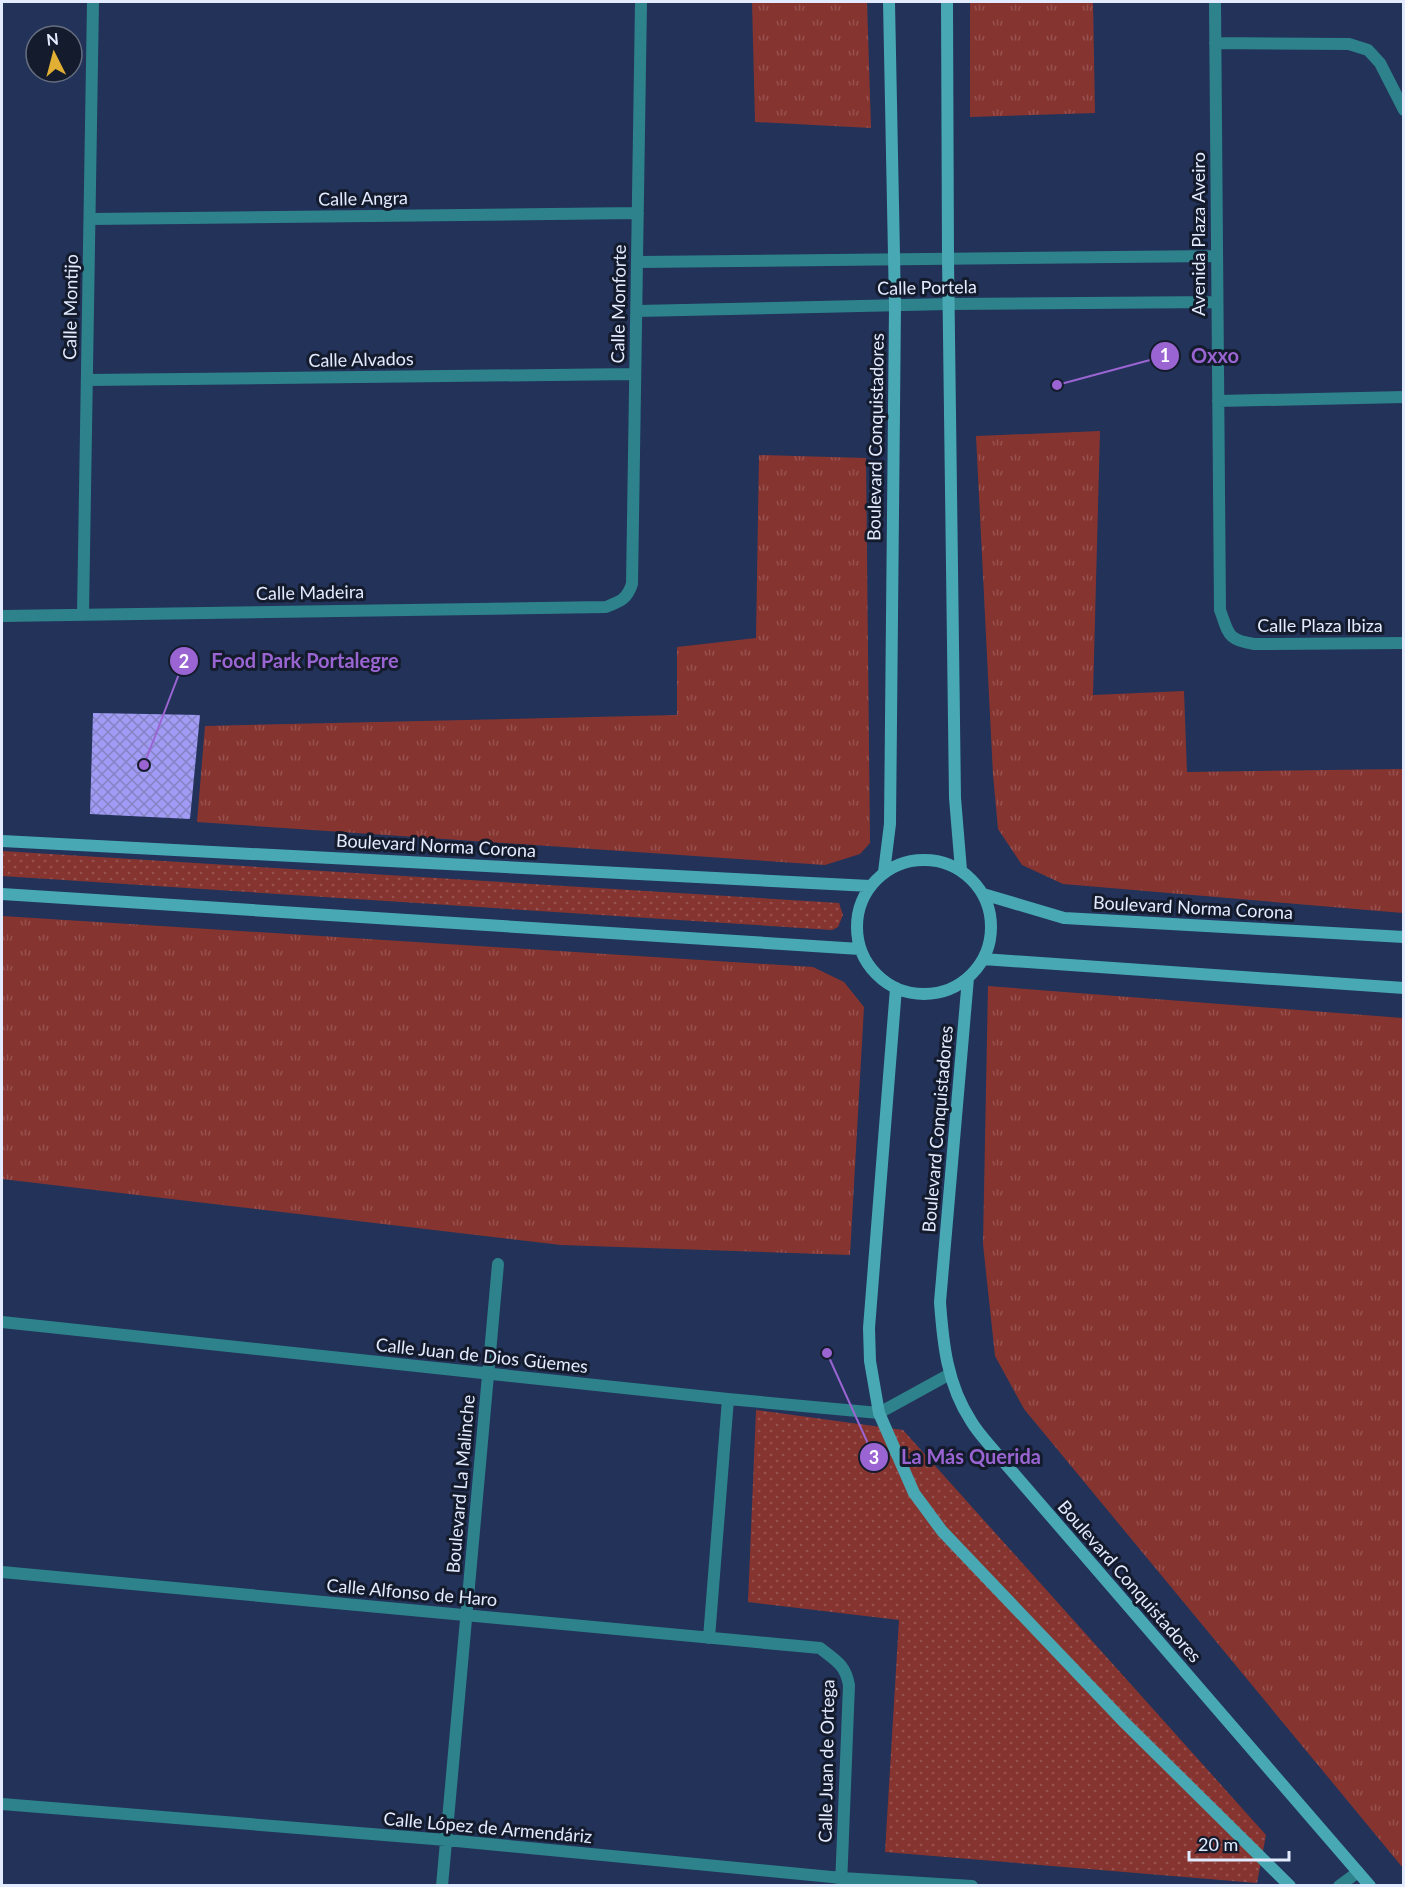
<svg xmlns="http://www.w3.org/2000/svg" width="1405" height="1887" font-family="Lato,sans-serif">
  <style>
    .grass { fill: url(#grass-tufts) }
    .park { fill: url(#park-dots) }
    .building { fill: url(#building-cross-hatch) }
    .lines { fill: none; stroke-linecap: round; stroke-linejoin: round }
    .street { stroke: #2e828b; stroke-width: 12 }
    .secondary { stroke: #48a8b3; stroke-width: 12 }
    .labels { text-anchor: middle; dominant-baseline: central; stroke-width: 6; stroke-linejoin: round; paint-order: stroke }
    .street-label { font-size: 18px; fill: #e2ebff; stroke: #141b2c }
    .leader { fill: none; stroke: #9a65d2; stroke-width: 2 }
    .callout-dot { fill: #9a65d2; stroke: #141b2c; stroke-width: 2 }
    .mark-label { font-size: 18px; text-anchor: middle; font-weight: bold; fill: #fff }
    .callout-label { font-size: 20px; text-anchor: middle; font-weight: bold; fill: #9a65d2; stroke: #141b2c; stroke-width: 6; stroke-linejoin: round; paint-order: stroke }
  </style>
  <defs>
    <pattern id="grass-tufts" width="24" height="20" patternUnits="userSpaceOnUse" patternTransform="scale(1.5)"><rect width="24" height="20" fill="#863430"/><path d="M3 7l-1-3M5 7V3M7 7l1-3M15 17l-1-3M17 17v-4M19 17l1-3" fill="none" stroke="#97524f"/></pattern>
    <pattern id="park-dots" width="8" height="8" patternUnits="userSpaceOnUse" patternTransform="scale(1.5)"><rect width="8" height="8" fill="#863430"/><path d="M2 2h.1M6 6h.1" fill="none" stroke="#97524f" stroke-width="1.8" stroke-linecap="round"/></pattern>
    <pattern id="building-cross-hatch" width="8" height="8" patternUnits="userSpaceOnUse" patternTransform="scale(1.5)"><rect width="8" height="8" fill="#a19bf6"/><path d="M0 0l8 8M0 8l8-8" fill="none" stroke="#8582c3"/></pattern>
  </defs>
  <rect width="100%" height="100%" fill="#223258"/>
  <path class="grass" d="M 752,2 L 867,2 L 871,128 L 755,122 Z
    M 970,2 L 1093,2 L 1095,113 L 970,117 Z
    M 1100,431 L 1093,695 L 1184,691 L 1187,772 L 1403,769 L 1403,913 L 1063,884 L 1022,865 L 998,829 L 993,775 L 976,436 Z
    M 759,455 L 866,458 L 870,843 L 860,854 L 825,865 L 197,822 L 205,726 L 677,715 L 677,647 L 756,638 Z
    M 2,916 L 813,967 L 844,982 L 864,1007 L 850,1255 L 561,1245 L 2,1179 Z
    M 988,986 L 1403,1018 L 1403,1868 L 1024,1409 L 995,1356 L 983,1244 Z"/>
  <path class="park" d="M 2,851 L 839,903 L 843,915 L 838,927 L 832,930 L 2,876 Z
    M 756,1410 L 903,1430 L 1266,1835 L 1257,1883 L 885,1852 L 899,1620 L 748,1602 Z"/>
  <path class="building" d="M 93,713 L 200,715 L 190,819 L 90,814 Z"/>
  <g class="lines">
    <path class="street" d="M 1215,2 L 1220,610 C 1229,634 1227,640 1254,644 L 1404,643
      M 1215,43 L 1349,44 L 1368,50 L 1380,63 L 1404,110
      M 90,219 L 638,213
      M 638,262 L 1216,256
      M 637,311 L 948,304 L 1217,302
      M 87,380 L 635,374
      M 1218,401 L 1404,397
      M 83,614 L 93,2
      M 2,616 L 606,607 C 621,601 627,599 632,584 L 641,2
      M 2,1322 L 728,1399 L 879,1413 L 950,1374
      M 2,1572 L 820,1648 C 836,1661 845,1664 849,1685 L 841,1886
      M 709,1638 L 728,1399
      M 2,1804 L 446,1840 L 842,1878 L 972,1886
      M 442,1886 L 498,1264
      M 1339,1886 L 1358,1872"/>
    <path class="secondary" d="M 947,2 L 948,259 L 955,798 L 961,870
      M 2,841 L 870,886
      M857 927a67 67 0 1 1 134 0a67 67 0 1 1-134 0Z
      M 884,872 L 890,824 L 895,306 L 889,2
      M 2,894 L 860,949
      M 983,894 L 1064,918 L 1404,937
      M 983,959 L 1404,988
      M 968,978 L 940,1302 C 943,1344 947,1384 971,1421 C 978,1433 988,1443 997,1454 L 1370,1886
      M 896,988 L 869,1328 L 870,1361 L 879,1413 L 914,1493 L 942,1531 L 1125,1723 L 1290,1886"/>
  </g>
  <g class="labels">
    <g class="street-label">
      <text transform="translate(363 198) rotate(-1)">Calle Angra</text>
      <text transform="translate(1198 234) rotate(-90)">Avenida Plaza Aveiro</text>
      <text transform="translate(927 287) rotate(-1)">Calle Portela</text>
      <text transform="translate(618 304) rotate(-89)">Calle Monforte</text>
      <text transform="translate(70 307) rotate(-89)">Calle Montijo</text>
      <text transform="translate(361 359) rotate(-1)">Calle Alvados</text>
      <text transform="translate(875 437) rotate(-89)">Boulevard Conquistadores</text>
      <text transform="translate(310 592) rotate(-1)">Calle Madeira</text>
      <text x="1320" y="625">Calle Plaza Ibiza</text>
      <text transform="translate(436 845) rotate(3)">Boulevard Norma Corona</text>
      <text transform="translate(1193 907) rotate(3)">Boulevard Norma Corona</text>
      <text transform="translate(937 1129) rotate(-85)">Boulevard Conquistadores</text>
      <text transform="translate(482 1355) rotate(6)">Calle Juan de Dios Güemes</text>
      <text transform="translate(460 1484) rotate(-85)">Boulevard La Malinche</text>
      <text transform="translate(1130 1581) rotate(49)">Boulevard Conquistadores</text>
      <text transform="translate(412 1592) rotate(5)">Calle Alfonso de Haro</text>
      <text transform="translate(826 1761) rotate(-89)">Calle Juan de Ortega</text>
      <text transform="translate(488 1827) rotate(5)">Calle López de Armendáriz</text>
    </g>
  </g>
  <path class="leader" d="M1057 385L1165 356M144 765L184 661M827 1353L874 1457"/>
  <g class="callout-dot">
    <circle cx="1057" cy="385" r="6"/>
    <circle cx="144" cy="765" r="6"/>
    <circle cx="827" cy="1353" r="6"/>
    <circle cx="1165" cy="356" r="15"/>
    <circle cx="184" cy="661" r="15"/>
    <circle cx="874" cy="1457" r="15"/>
  </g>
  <g class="mark-label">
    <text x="1165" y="362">1</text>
    <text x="184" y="668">2</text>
    <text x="874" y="1464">3</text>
  </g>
  <g class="callout-label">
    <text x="1215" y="363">Oxxo</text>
    <text x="305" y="668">Food Park Portalegre</text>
    <text x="971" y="1464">La Más Querida</text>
  </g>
  <rect width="1405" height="1887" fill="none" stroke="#e2ebff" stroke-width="6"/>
  <g transform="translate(54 54) rotate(354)"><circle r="28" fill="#141b2c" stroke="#666e80" stroke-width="1.5"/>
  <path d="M0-4.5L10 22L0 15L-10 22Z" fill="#e1af34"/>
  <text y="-9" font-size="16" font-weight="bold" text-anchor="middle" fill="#e2ebff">N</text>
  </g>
  <path d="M1189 1851v9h100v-9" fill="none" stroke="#e2ebff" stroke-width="3"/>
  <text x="1198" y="1851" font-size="18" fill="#e2ebff" stroke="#141b2c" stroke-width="4.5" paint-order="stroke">20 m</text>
</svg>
